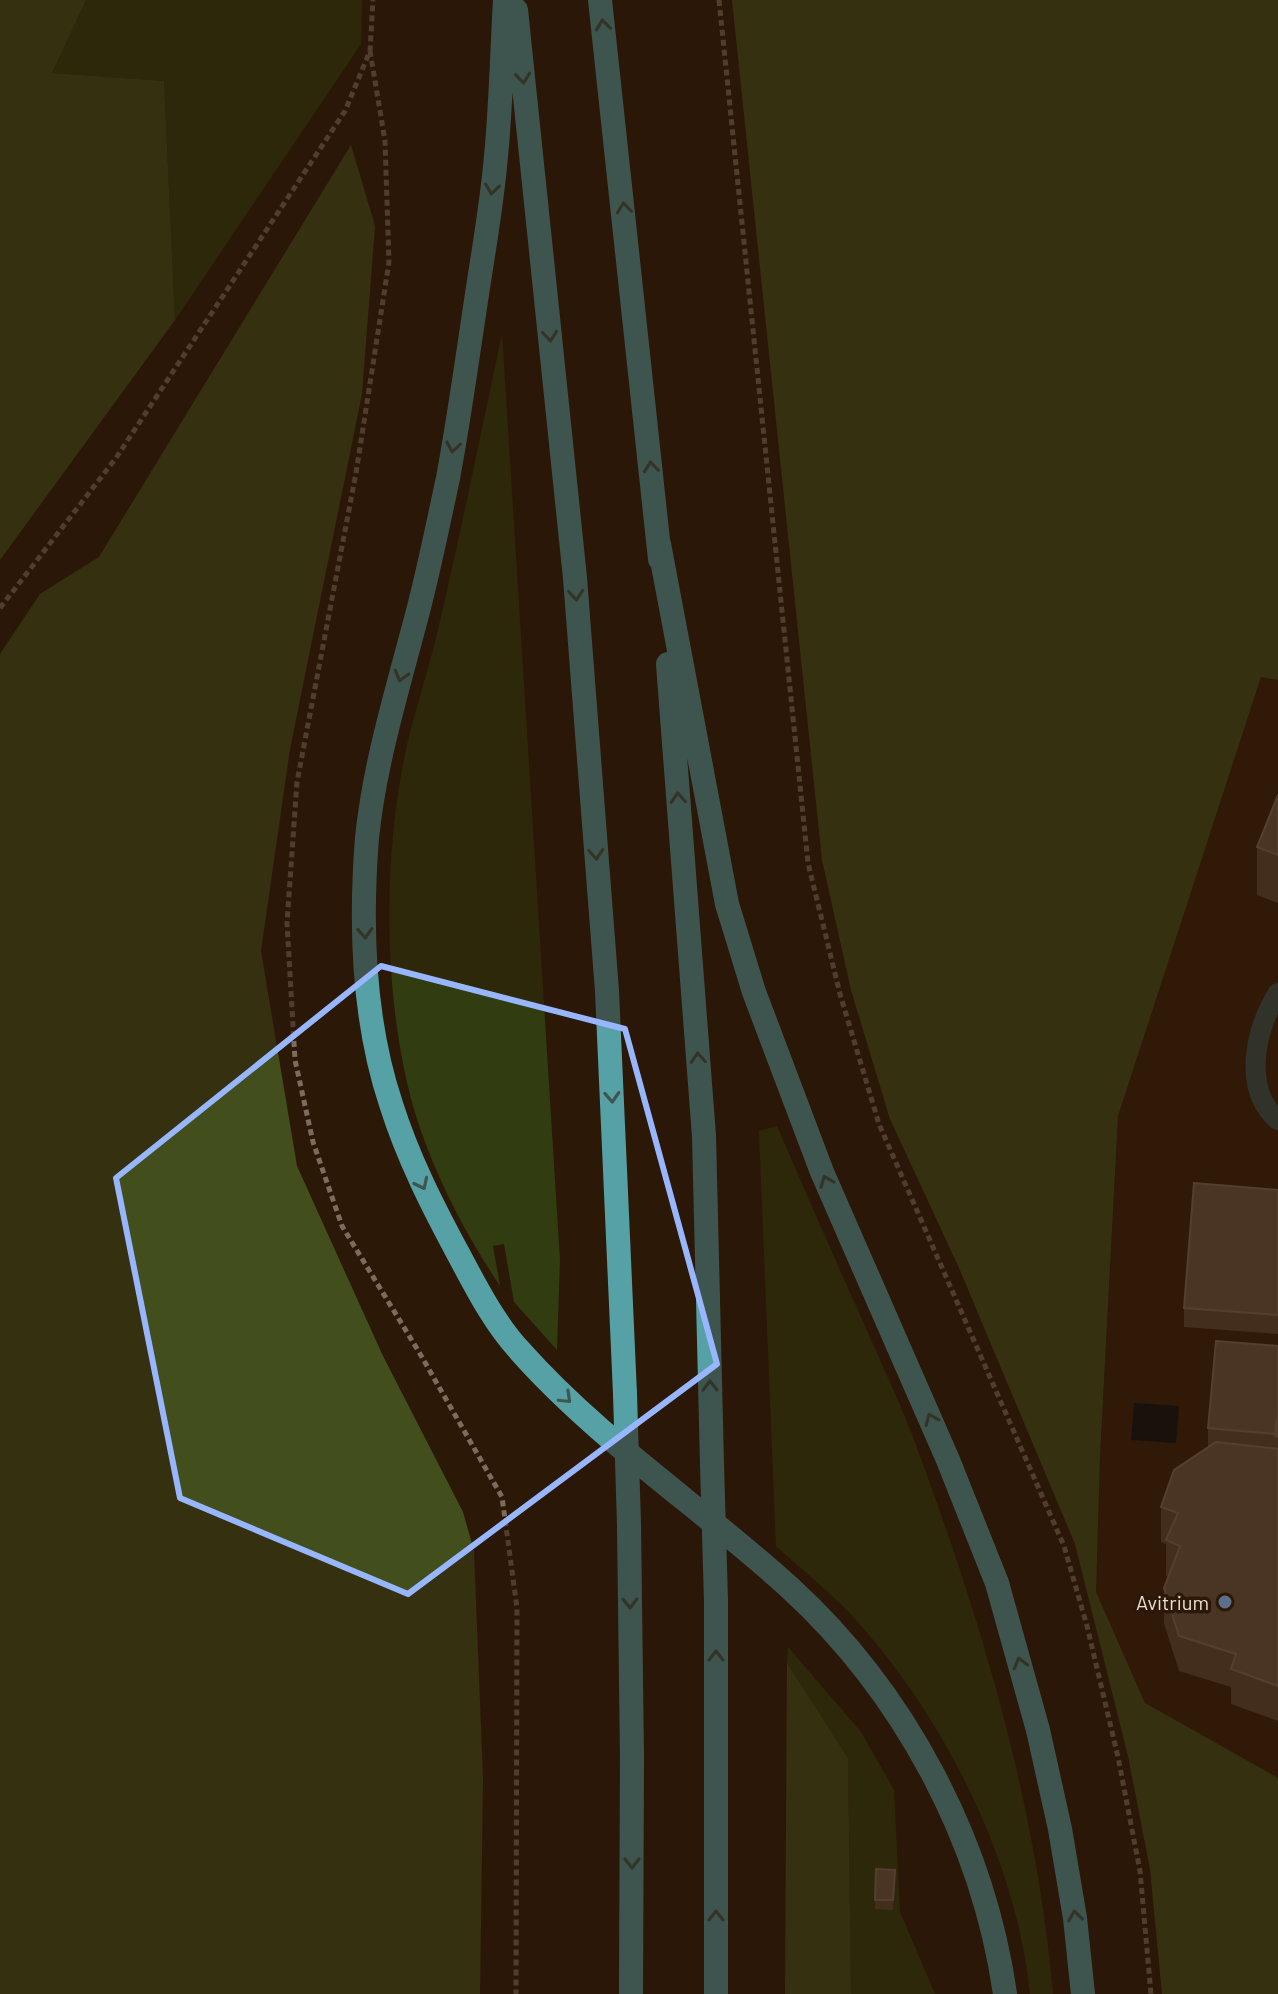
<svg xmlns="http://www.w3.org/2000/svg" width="1278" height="1994" font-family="Barlow,sans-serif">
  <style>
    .built { fill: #351c05 }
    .green { fill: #323c11 }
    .forest { fill: #424e1c }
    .water { fill: #000b13 }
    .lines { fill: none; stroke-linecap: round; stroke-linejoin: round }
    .path { stroke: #7d6c5e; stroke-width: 5; stroke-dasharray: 6 4; stroke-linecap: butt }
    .lane { stroke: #395557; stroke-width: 20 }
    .highway { stroke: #56a1a6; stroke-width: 24 }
    .highway-bridge { stroke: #56a1a6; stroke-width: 24 }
    .wall { fill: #614a39 }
    .building { fill: #705a49; stroke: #836f5f; stroke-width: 2 }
    .oneway { stroke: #3f564f }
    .marked { fill: none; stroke: #97b6fd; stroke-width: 6; stroke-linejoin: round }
    .service-dot { fill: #5c6f8a; stroke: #2c1807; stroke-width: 3 }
    .labels { text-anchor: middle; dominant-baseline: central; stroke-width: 7; stroke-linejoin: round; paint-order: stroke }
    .poi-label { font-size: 20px; fill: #eddfd4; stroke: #2c1807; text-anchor: end }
  </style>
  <rect width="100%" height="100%" fill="#2c1807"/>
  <path class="built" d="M 1261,677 L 1278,680 L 1278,1994 L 1275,1994 L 1096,1593 L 1100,1456 L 1118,1116 Z"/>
  <path class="green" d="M 86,0 L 362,0 L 361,44 L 175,320 L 164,81 L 52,73 Z
    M 502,334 L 560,1260 L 557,1350 L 514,1302 L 504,1244 L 493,1246 L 500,1286 C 470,1241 444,1193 425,1142 C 383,1031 381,874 404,759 C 413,715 428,673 438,630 C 461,532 481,433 502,334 Z
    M 777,1126 C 806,1193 835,1260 865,1326 C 880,1361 897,1396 911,1432 C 979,1613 1036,1800 1053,1994 L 1030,1994 C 1017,1862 945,1719 857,1621 C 833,1594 803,1571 776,1546 L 759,1131 Z
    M 788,1647 L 861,1732 L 894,1790 L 900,1912 L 935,1994 L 851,1994 L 848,1758 L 787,1663 Z"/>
  <path class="forest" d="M 0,0 L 86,0 L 52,73 L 164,81 L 175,320 L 0,560 Z
    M 732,0 L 1278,0 L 1278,680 L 1261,677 L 1118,1116 L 1100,1456 L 1096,1592 L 1145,1703 L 1278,1778 L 1278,1994 L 1162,1994 L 1150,1869 L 1128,1756 L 1075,1544 L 959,1268 L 890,1119 L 851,990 L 822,860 Z
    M 351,145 L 375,226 L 362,394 L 290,749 L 261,951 L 297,1166 L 383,1356 L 463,1512 L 474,1551 L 483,1778 L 480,1994 L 0,1994 L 0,654 L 40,594 L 99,557 Z
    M 787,1663 L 848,1758 L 851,1994 L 785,1994 Z"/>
  <path class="water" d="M 1134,1403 L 1179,1406 L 1176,1443 L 1131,1440 Z"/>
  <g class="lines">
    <path class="path" d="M 719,0 L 808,863 L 840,994 L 879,1124 L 1064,1546 L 1087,1626 L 1118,1757 L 1140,1871 L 1151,1994
      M 370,51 L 385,141 L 389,262 L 356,473 L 297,782 L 287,923 L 295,1060 L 313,1142 L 342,1226 L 419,1352 L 502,1497 L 517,1608 L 516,1994
      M 0,608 L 116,458 L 345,111 L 370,51 L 373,0"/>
    <path class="lane" d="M 1278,993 C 1255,1028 1242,1090 1278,1120"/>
    <path class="highway" d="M 505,0 C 502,52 501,105 496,156 C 492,205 483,253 476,301 C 467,360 459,419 448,478 C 437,529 427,580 413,630 C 395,698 374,768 367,838 C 360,926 363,1020 391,1104 C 408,1158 433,1207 460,1257 C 477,1289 495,1324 520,1351 C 599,1440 701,1507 789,1587 C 904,1692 983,1840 1005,1994
      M 600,0 L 660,559
      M 516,10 L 575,578 L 607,991 L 625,1394
      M 659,544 L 727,904 L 754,992 L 822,1172 L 948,1460 L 997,1583 L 1038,1730 L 1060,1829 L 1075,1918 L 1083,1994
      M 668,664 L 704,1136 L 712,1464
      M 629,1525 L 632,1757 L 631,1994
      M 716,1994 L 716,1601"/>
    <path class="highway-bridge" d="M 625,1394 L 629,1525
      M 712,1464 L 716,1601"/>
  </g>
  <path class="wall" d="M 1278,795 L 1278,903 L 1257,895 L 1257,847 Z
    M 1278,1190 L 1278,1334 L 1184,1327 L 1184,1308 Z
    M 1278,1346 L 1278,1721 L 1231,1704 L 1231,1687 L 1179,1671 L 1164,1623 L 1164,1588 L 1169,1577 L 1166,1576 L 1166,1544 L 1161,1542 L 1161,1507 L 1208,1446 L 1208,1428 Z
    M 876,1869 L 895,1870 L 893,1910 L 875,1909 Z"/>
  <path class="building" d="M 1278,795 L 1278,855 L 1257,847 Z
    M 1194,1183 L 1278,1190 L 1278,1315 L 1184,1308 Z
    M 1216,1341 L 1278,1346 L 1278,1412 L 1276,1434 L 1208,1428 Z
    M 1276,1421 L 1278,1422 L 1278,1437 L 1275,1436 Z
    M 1216,1442 L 1278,1449 L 1278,1686 L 1231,1669 L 1236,1654 L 1179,1636 L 1164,1588 L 1180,1546 L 1166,1540 L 1178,1513 L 1161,1507 L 1174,1470 Z
    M 876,1869 L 895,1870 L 893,1900 L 875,1900 Z"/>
  <defs><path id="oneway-chevron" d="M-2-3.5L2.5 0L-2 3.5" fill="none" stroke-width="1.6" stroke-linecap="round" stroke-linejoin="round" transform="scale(2)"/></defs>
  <g class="oneway">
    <use href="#oneway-chevron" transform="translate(603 25) rotate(-97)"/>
    <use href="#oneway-chevron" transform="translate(523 78) rotate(84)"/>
    <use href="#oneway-chevron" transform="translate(492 189) rotate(98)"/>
    <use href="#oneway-chevron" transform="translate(624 208) rotate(-96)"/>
    <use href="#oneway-chevron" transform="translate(550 336) rotate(84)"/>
    <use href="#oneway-chevron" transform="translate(453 447) rotate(99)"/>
    <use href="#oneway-chevron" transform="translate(651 467) rotate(-96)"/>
    <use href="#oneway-chevron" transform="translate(576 595) rotate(86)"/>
    <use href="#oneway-chevron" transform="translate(401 676) rotate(105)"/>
    <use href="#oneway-chevron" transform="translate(678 798) rotate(-94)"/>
    <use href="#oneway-chevron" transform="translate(596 854) rotate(86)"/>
    <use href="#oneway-chevron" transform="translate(365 933) rotate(87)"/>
    <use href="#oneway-chevron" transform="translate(698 1058) rotate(-94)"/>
    <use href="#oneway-chevron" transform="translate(612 1097) rotate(87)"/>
    <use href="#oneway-chevron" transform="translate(826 1181) rotate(-112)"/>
    <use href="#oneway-chevron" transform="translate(422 1184) rotate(64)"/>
    <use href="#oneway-chevron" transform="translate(710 1386) rotate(-91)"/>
    <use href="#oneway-chevron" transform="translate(566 1398) rotate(44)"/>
    <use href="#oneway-chevron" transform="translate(931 1419) rotate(-113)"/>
    <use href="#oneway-chevron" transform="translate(630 1603) rotate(89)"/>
    <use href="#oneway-chevron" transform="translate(716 1656) rotate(-90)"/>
    <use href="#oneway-chevron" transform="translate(1020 1663) rotate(-105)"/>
    <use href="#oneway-chevron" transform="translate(632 1863) rotate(90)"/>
    <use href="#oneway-chevron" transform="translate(716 1916) rotate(-90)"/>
    <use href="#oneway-chevron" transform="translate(1075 1916) rotate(-98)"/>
  </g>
  <path d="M0 0H1278V1994H0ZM 381,966 L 625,1029 L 717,1364 L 408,1594 L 180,1498 L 116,1178 Z" fill="#2c1807" fill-opacity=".55" fill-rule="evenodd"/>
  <path class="marked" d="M 381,966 L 625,1029 L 717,1364 L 408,1594 L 180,1498 L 116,1178 Z"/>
  <circle class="service-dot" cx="1225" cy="1602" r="8"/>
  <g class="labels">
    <g class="poi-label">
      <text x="1209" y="1602">Avitrium</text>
    </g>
  </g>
</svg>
